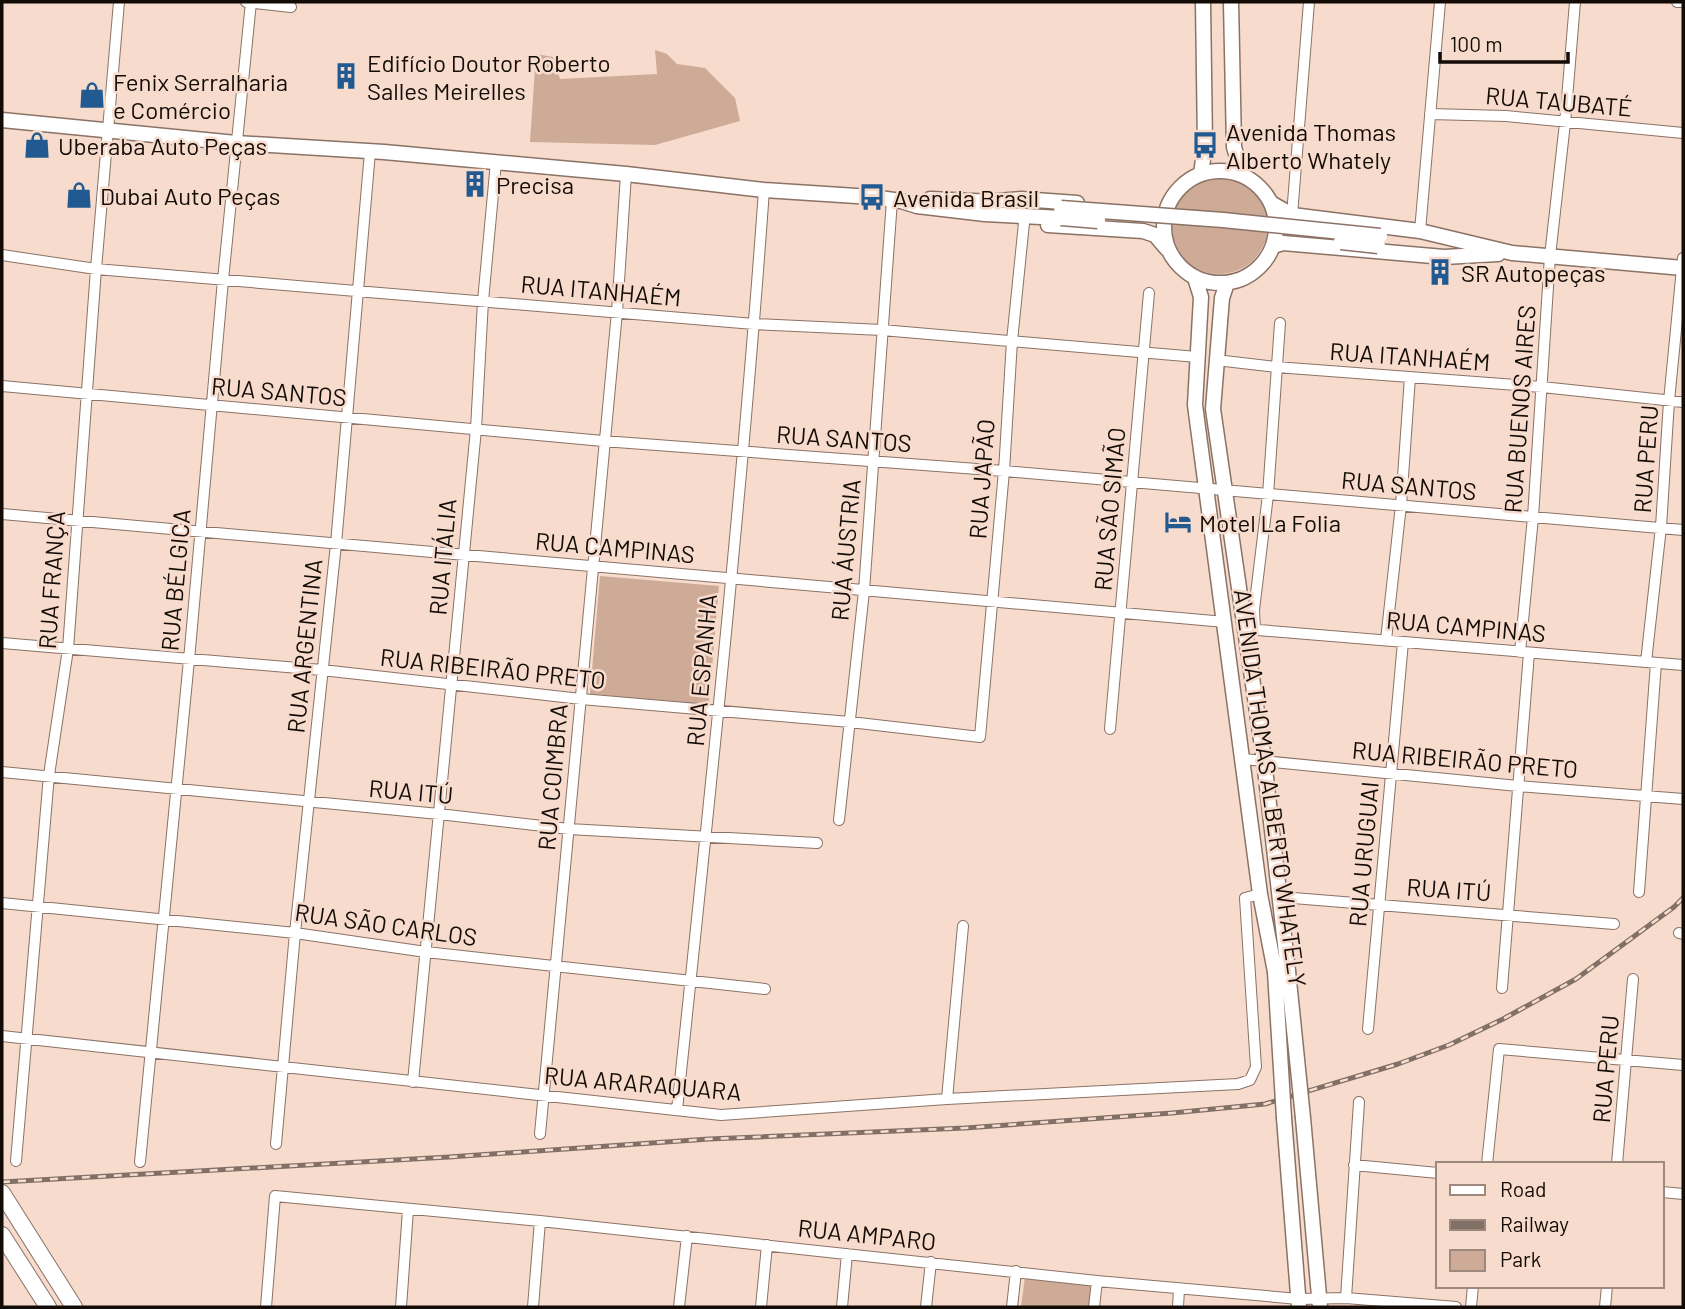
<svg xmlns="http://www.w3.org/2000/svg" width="1685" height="1309" font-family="Barlow,sans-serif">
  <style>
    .green { fill: #ceab97 }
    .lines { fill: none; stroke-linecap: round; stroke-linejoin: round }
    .minor-casing { stroke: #8b7265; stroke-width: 12 }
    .secondary-casing { stroke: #8b7265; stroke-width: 17 }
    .primary-casing { stroke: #8b7265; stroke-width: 18 }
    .minor { stroke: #fff; stroke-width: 10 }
    .secondary { stroke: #fff; stroke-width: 14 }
    .primary { stroke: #fff; stroke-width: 16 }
    .rail-casing { stroke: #817066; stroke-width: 5 }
    .rail { stroke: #f7dbcd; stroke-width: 2.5; stroke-dasharray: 8; stroke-linecap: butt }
    .secondary-bridge-casing { stroke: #8b7265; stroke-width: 17; stroke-linecap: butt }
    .secondary-bridge { stroke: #fff; stroke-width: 14 }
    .labels { text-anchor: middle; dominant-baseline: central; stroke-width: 5; stroke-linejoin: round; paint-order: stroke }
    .poi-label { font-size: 24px; fill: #130b06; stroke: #f7dbcd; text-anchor: start }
    .street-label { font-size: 24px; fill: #130b06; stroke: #f7dbcd }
  </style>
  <rect width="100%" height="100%" fill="#f7dbcd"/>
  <path class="green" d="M 655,50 L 667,54 L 677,64 L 705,68 L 735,98 L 740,121 L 655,145 L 530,142 L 536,54 L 553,57 L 560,79 L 657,74 Z
    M1170 225a49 49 0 1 1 98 0a49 49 0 1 1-98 0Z
    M 600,576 L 719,586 L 709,704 L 590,694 Z
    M 1025,1277 L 1094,1285 L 1092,1307 L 1021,1307 Z"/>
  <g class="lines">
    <defs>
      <path id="minor" d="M 246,2 L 291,7
        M 1677,2 L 1683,2
        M 1430,114 L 1506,116 L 1683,133
        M 1292,215 L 1309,2
        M 1420,231 L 1440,2
        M 2,255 L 96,269 L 356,291 L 754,324 L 882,330 L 1197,357
        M 1216,360 L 1276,367 L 1542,387 L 1683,402
        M 2,386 L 603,441 L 1004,471 L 1683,530
        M 2,514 L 1225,622
        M 1246,629 L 1683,665
        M 1255,629 L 1254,610 L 1268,495 L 1280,323
        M 1386,640 L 1401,505 L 1410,377
        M 2,643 L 322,670 L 581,699 L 850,722 L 980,737 L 1004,471 L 1012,341 L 1024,223
        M 1520,652 L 1533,517 L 1550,256 L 1565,123 L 1575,2
        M 1646,662 L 1661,527 L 1669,401 L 1683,258
        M 1110,729 L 1149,293
        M 1243,759 L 1518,786 L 1683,799
        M 2,772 L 439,814 L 569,829 L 817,843
        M 839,820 L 864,591 L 892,200
        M 1639,892 L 1656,663
        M 1281,897 L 1614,924
        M 2,903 L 295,933 L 426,952 L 765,989
        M 1679,933 L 1683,934
        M 1502,988 L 1529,653
        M 1368,1029 L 1403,642
        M 2,1036 L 721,1115 L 947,1099 L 1238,1084 L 1250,1080 L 1256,1067 L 1245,898 L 1260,894
        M 413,1082 L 476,429 L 483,301 L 496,162
        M 947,1099 L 963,926
        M 677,1110 C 709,804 742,498 764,190
        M 540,1134 L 617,312 L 626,174
        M 276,1144 L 295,933 L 336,544 L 370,152
        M 16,1161 L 49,775 L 68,649 L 96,269 L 119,2
        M 140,1162 L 189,660 L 223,280 L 251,2
        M 1487,1164 L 1499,1049 L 1683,1065
        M 1617,1164 L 1633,979
        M 1354,1165 L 1438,1173
        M 1662,1192 L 1683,1194
        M 1346,1298 L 1359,1102
        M 266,1307 L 275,1196 L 540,1221 L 1097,1281 L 1299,1299 L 1346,1298 L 1456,1307
        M 401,1307 L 408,1210
        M 533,1307 L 540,1221
        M 679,1307 L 687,1236
        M 761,1307 L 767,1245
        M 842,1307 L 847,1254
        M 926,1307 L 931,1262
        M 1012,1307 L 1016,1271
        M 1094,1307 L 1097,1281
        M 1178,1307 L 1179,1289
        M 1471,1307 L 1473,1286
        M 1605,1307 L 1607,1286"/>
      <path id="secondary" d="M 1231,2 L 1234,147 L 1242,175
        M 2,120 L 236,143 L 384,152 L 626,174 L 764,190 L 872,197 L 901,201 L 917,206 L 985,214 L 1061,218
        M1164 227a56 56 0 1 1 112 0a56 56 0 1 1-112 0Z
        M 1201,174 L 1205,145 L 1203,2
        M 930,199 L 994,202
        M 986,202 L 1021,199 L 1077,203
        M 1271,203 L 1292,215 L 1420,231 L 1512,253 L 1683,268
        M 1048,225 L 1143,231 L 1155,235 L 1167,249
        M 1273,246 L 1283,243 L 1444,257 L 1498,254
        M 1195,278 L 1201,297 L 1195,405 L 1260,894 L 1275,972
        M 1227,283 L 1222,298 L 1213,409 L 1264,760 L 1288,971
        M 1284,1118 L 1299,1307
        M 1303,1118 L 1320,1307"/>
      <path id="primary" d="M 2,1193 L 74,1307
        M 2,1235 L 48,1307"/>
    </defs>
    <use href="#minor" class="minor-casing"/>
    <use href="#secondary" class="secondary-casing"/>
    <use href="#primary" class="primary-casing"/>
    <use href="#minor" class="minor"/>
    <use href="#secondary" class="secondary"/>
    <use href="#primary" class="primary"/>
    <defs>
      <path id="rail" d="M 2,1182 L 449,1157 L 709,1139 L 965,1128 L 1172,1113 L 1265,1104 L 1398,1064 L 1449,1045 L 1503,1019 L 1576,979 L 1674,907 L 1683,898"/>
    </defs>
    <use href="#rail" class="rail-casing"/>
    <use href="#rail" class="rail"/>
    <defs>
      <path id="secondary-bridge" d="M 1061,208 L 1223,220 L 1380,236
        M 1061,218 L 1098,221
        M 1341,242 L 1378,246
        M 1288,971 L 1303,1118
        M 1275,972 L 1284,1118"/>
    </defs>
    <use href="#secondary-bridge" class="secondary-bridge-casing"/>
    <use href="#secondary-bridge" class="secondary-bridge"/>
  </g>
  <defs>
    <symbol id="building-bare" viewBox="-9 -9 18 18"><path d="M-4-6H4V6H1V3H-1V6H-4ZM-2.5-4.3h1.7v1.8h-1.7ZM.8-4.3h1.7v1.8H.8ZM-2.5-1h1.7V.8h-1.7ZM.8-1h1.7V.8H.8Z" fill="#205a91" stroke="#f7dbcd" stroke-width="2.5" paint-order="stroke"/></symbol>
    <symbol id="shop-bare" viewBox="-9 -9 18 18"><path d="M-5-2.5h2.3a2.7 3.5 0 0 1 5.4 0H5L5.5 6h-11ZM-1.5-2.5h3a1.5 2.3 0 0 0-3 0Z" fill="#205a91" stroke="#f7dbcd" stroke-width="2.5" paint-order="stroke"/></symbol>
    <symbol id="bus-bare" viewBox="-9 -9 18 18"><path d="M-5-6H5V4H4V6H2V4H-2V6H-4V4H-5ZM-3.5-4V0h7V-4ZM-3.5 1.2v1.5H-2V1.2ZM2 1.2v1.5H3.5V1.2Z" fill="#205a91" stroke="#f7dbcd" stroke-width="2.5" paint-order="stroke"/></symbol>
    <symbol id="hotel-bare" viewBox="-9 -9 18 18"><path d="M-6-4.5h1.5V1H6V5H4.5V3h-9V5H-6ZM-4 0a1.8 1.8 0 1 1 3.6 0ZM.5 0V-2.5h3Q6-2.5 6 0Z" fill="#205a91" stroke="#f7dbcd" stroke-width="2.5" paint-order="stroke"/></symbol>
  </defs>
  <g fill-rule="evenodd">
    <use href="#building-bare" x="327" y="57" width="38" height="38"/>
    <use href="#shop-bare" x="73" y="76" width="38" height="38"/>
    <use href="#shop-bare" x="18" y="126" width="38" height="38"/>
    <use href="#bus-bare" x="1186" y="126" width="38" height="38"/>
    <use href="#building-bare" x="456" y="165" width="38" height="38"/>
    <use href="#shop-bare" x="60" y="176" width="38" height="38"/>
    <use href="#bus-bare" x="853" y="178" width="38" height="38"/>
    <use href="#building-bare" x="1421" y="253" width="38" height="38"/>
    <use href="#hotel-bare" x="1159" y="503" width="38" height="38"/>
  </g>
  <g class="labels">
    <g class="poi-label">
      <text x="367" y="62">Edifício Doutor Roberto<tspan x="367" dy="28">Salles Meirelles</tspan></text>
      <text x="113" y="81">Fenix Serralharia<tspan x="113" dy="28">e Comércio</tspan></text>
      <text x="1226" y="131">Avenida Thomas<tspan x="1226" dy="28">Alberto Whately</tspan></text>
      <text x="58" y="145">Uberaba Auto Peças</text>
      <text x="496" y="184">Precisa</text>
      <text x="100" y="195">Dubai Auto Peças</text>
      <text x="893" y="197">Avenida Brasil</text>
      <text x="1461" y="272">SR Autopeças</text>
      <text x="1199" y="522">Motel La Folia</text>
    </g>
    <g class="street-label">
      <text transform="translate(1559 101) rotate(5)">RUA TAUBATÉ</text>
      <text transform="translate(601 290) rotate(5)">RUA ITANHAÉM</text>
      <text transform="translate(1410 356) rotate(4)">RUA ITANHAÉM</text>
      <text transform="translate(279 391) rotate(5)">RUA SANTOS</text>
      <text transform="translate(1519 409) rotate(-86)">RUA BUENOS AIRES</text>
      <text transform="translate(844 438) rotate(4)">RUA SANTOS</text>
      <text transform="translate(1645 459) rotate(-86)">RUA PERU</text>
      <text transform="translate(981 479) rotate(-86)">RUA JAPÃO</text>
      <text transform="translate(1409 485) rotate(5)">RUA SANTOS</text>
      <text transform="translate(1109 509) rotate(-85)">RUA SÃO SIMÃO</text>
      <text transform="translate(615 547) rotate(5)">RUA CAMPINAS</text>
      <text transform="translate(845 550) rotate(-85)">RUA ÁUSTRIA</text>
      <text transform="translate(442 557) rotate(-85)">RUA ITÁLIA</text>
      <text transform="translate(51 580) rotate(-86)">RUA FRANÇA</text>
      <text transform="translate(175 580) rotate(-85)">RUA BÉLGICA</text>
      <text transform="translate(1466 626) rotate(5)">RUA CAMPINAS</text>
      <text transform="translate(304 646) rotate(-84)">RUA ARGENTINA</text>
      <text transform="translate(493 668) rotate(6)">RUA RIBEIRÃO PRETO</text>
      <text transform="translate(701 670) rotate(-85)">RUA ESPANHA</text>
      <text transform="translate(1465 759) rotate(5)">RUA RIBEIRÃO PRETO</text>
      <text transform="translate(552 777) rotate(-85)">RUA COIMBRA</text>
      <text transform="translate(1271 788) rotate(82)">AVENIDA THOMAS ALBERTO WHATELY</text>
      <text transform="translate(411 791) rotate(5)">RUA ITÚ</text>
      <text transform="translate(1363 854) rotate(-85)">RUA URUGUAI</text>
      <text transform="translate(1449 889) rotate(4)">RUA ITÚ</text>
      <text transform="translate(386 924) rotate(8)">RUA SÃO CARLOS</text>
      <text transform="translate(1605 1069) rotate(-85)">RUA PERU</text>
      <text transform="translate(643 1083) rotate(5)">RUA ARARAQUARA</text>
      <text transform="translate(867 1234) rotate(6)">RUA AMPARO</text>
    </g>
  </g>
  <rect width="1685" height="1309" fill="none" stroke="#130b06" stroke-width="7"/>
  <rect x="1436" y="1162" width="228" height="126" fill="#f7dbcd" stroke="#9c887d" stroke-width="2"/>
  <rect x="1450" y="1185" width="35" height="10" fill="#ffffff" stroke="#9c887d" stroke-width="2"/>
  <text x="1500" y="1197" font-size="21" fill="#130b06">Road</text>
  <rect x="1450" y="1220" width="35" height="10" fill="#817066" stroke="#9c887d" stroke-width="2"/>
  <text x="1500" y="1232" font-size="21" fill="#130b06">Railway</text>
  <rect x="1450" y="1250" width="35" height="21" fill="#ceab97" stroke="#9c887d" stroke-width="2"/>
  <text x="1500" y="1267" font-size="21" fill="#130b06">Park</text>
  <path d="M1440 52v10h128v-10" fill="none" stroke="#130b06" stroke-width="3.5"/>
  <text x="1450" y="52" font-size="21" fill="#130b06" stroke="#f7dbcd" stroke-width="5" paint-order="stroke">100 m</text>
</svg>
